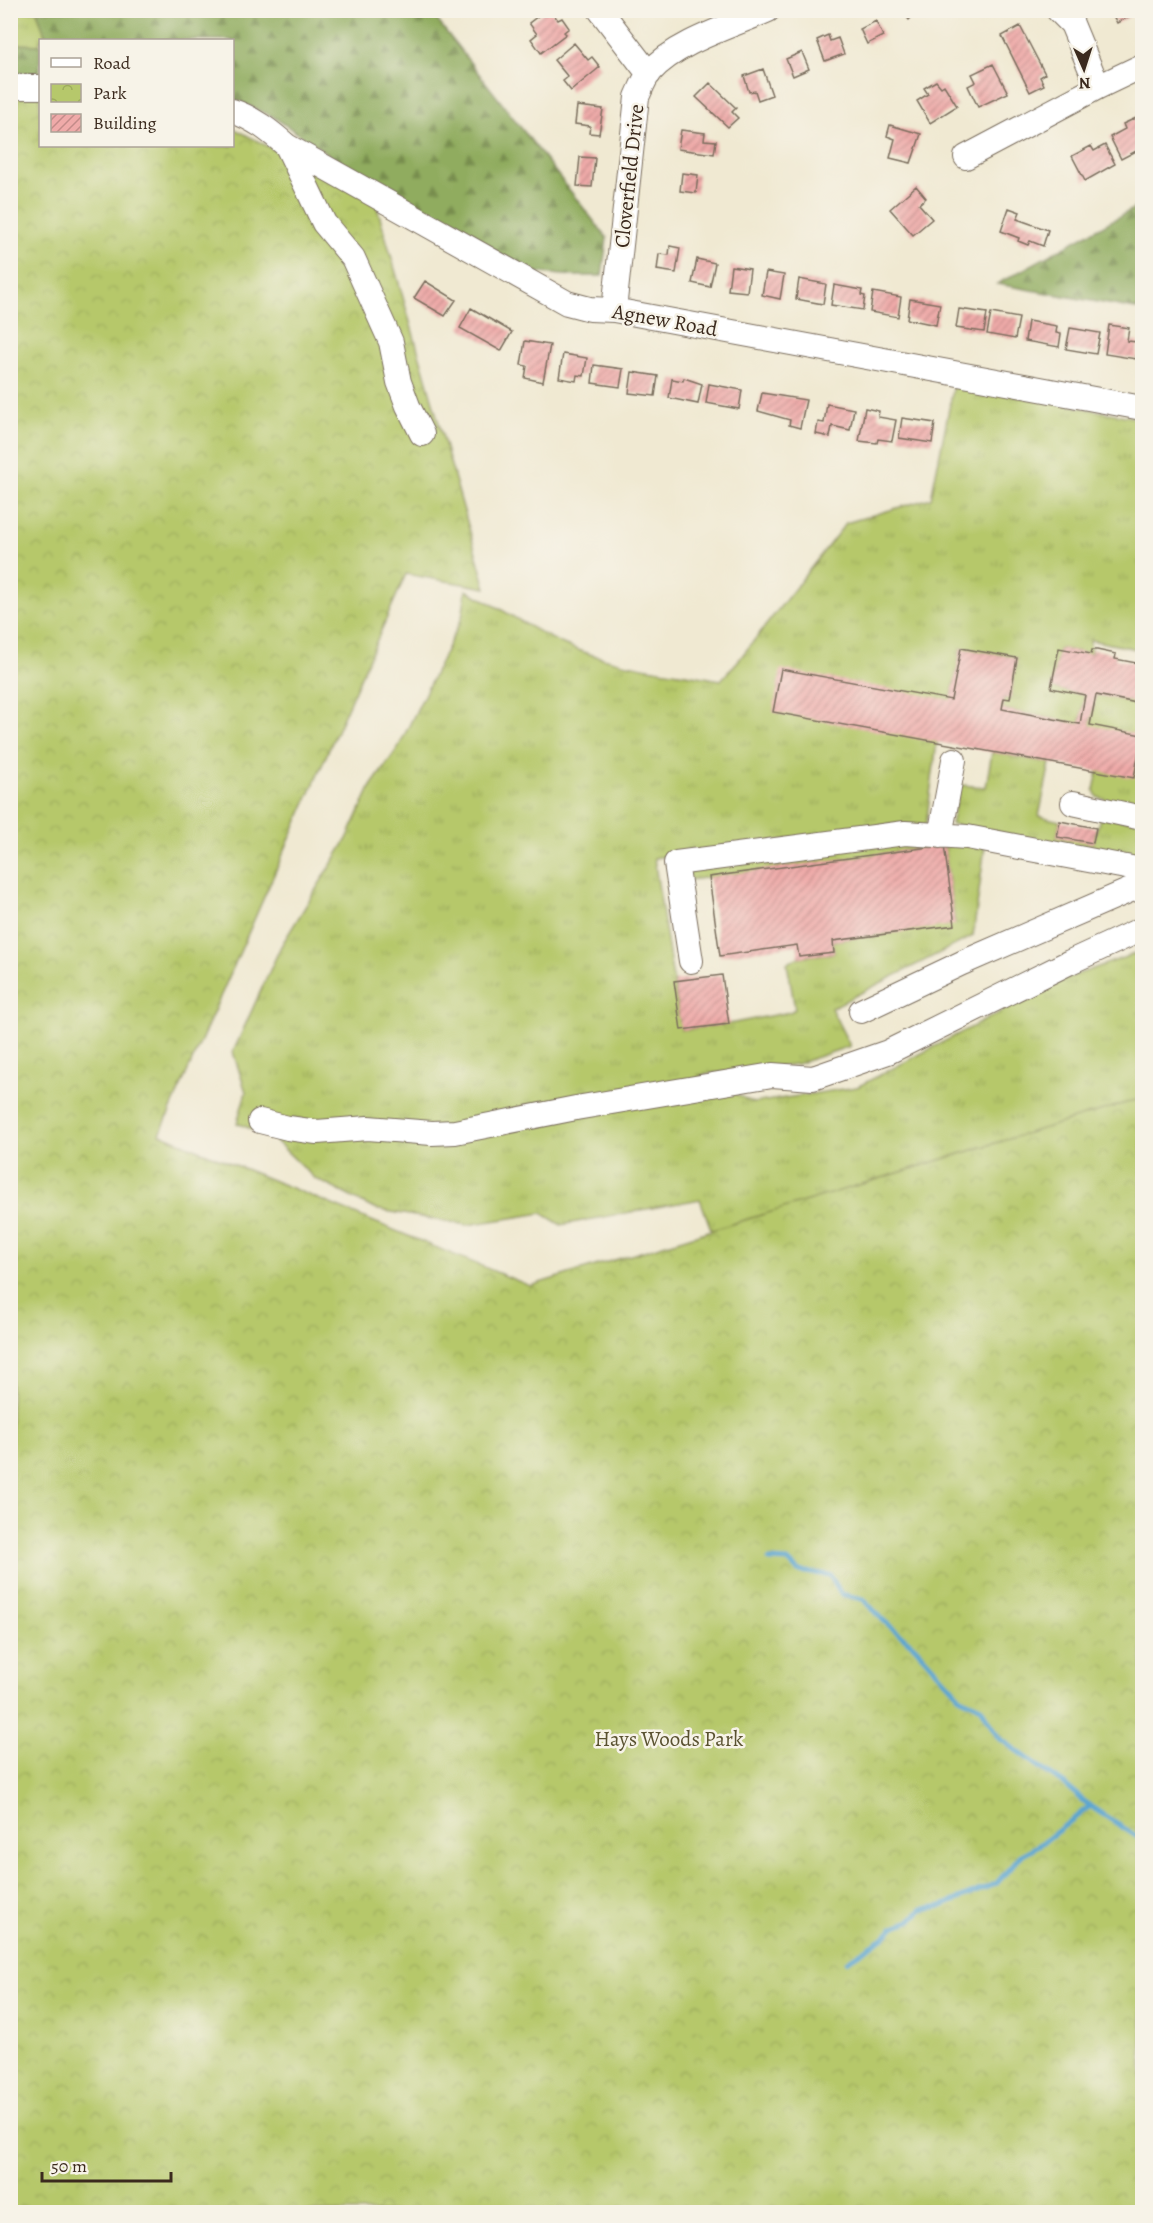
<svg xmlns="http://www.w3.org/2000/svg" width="1153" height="2223" font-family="Alegreya,serif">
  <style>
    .grass { fill: url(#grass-tufts); stroke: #787944; stroke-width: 1.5 }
    .forest { fill: url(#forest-firs); stroke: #666b3e; stroke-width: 1.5 }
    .park { fill: url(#park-crowns); stroke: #787944; stroke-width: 1.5 }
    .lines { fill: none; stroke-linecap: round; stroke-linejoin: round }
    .stream { stroke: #59a4d1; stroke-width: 5 }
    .building { fill: url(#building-hatch) }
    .minor-casing { stroke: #7a6d5d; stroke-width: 26 }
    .minor { stroke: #fff; stroke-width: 24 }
    .labels { text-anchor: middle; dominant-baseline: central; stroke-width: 5; stroke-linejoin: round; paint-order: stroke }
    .street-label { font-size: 21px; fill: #3b2a1e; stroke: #f7f3e8 }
    .park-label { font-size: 21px; fill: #5a5231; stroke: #f7f3e8 }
  </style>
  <defs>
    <pattern id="grass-tufts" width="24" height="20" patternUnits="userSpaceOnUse" patternTransform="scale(1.5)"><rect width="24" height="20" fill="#b6c86b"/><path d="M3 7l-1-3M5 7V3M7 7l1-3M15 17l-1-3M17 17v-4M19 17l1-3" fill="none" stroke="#9dac5c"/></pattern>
    <pattern id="forest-firs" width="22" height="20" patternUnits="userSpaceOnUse" patternTransform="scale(1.5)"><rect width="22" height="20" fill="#90ac5f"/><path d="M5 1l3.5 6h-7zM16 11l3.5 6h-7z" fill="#778c4e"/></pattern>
    <pattern id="park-crowns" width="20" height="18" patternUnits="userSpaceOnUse" patternTransform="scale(1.5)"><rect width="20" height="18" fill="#b6c86b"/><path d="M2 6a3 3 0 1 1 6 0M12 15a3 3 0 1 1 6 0" fill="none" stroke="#9dac5c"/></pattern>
    <pattern id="building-hatch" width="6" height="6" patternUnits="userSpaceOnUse" patternTransform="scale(1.5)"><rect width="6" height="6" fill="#efaaa9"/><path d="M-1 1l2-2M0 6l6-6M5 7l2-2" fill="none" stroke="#c38b89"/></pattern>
  </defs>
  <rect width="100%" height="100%" fill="#f7f3e8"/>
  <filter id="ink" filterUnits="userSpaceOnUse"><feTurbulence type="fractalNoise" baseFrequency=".0167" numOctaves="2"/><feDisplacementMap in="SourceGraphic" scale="12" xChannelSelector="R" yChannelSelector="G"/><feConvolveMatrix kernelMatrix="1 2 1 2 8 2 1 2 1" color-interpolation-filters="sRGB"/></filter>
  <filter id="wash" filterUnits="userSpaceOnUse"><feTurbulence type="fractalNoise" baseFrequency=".008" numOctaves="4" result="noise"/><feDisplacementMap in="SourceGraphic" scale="24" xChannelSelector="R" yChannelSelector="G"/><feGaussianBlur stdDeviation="1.35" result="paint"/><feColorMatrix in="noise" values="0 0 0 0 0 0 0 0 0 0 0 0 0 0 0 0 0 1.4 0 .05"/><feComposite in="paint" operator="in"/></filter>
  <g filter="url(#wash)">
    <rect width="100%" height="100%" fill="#f0e9d2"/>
    <path class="grass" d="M 11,11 L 37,11 L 47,40 L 40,40 L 40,45 L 11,44 Z
      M 954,384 L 1142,419 L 1142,650 L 1090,640 L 1091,654 L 1059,648 L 1051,688 L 1085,695 L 1080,724 L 1002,709 L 1004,698 L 1010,699 L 1017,658 L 961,648 L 951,700 L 937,742 L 926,825 L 897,824 L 654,858 L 681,1030 L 729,1024 L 790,1012 L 795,1009 L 787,963 L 799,957 L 834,953 L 833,941 L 955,924 L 944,845 L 690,880 L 687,875 L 695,866 L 884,841 L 985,846 L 973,936 L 831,1008 L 850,1046 L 797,1064 L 699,1075 L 753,1103 L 857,1087 L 1062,980 L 1142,951 L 1142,1229 L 816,1518 L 700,1199 L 561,1225 L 542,1213 L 467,1225 L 374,1209 L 314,1178 L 273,1138 L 237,1123 L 246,1092 L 233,1052 L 281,946 L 347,839 L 371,786 L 398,748 L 462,618 L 466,590 C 499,606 529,629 563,644 C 612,666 668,670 721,680 L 738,661 L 846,523 L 931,498 Z
      M 1096,695 L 1142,704 L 1142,811 L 1097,797 L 1094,790 L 1098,771 L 1090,725 Z
      M 992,752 L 1050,763 L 1039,816 L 1060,821 L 1057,837 L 1093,843 L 1100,818 L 1142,821 L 1142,860 L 951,824 L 960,785 L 986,787 Z"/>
    <path class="forest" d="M 37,11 L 430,11 L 607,238 L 602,276 L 574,276 L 529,272 L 331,156 L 272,116 L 233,99 L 232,40 L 47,40 Z
      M 11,44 L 40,45 L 40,73 L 11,73 Z
      M 1142,204 L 1142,310 L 997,284 Z"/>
    <path class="park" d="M 11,92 L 40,93 L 40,146 L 232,146 L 233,128 L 376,203 L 486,588 L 406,574 L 160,1134 L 530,1286 L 1142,1098 L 1142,2212 L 11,2212 Z"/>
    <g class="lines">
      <path class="stream" d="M 769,1560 L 788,1561 L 798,1571 L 830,1575 L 841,1594 L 863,1599 L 884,1621 L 915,1647 L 961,1698 L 981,1707 L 999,1738 L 1065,1785 L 1090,1806 L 1142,1840
        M 847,1961 L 883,1938 L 894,1927 L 910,1921 L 922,1909 L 942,1906 L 997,1883 L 1021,1855 L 1041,1844 L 1090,1806"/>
    </g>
    <g id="blocks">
      <path class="building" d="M 546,10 L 550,10 L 558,20 L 562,18 L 569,28 L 564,32 L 566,34 L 541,53 L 531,39 L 537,34 L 529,23 Z
        M 901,10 L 919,10 L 909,20 Z
        M 1110,10 L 1141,10 L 1117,23 Z
        M 876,21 L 883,36 L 867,44 L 860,29 Z
        M 1020,26 L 1045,74 L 1040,77 L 1044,85 L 1030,92 L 1002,36 Z
        M 828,35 L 830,41 L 838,38 L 844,54 L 825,61 L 817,40 Z
        M 574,43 L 588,60 L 592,57 L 600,67 L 571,91 L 563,81 L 568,77 L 554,60 Z
        M 802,52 L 809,69 L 793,76 L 786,59 Z
        M 993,64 L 1008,93 L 978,107 L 968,86 L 976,82 L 972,74 Z
        M 763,69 L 772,95 L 758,100 L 755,91 L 749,92 L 744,76 Z
        M 936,81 L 941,87 L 944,85 L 957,106 L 930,123 L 917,101 L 928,94 L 924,88 Z
        M 710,83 L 736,108 L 732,112 L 738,118 L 728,127 L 696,97 Z
        M 577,106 L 603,109 L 599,134 L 589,133 L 590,126 L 575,124 Z
        M 1136,118 L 1139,123 L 1142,121 L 1142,154 L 1140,149 L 1121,159 L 1110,137 L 1125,129 L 1123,124 Z
        M 890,125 L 921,134 L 911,163 L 890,158 L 895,139 L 887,136 Z
        M 681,130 L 705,133 L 704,140 L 716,141 L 714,154 L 678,149 Z
        M 1105,145 L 1115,164 L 1085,181 L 1072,156 L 1091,146 L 1094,151 Z
        M 580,157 L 595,158 L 592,187 L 577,186 Z
        M 682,173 L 698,175 L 696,193 L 680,191 Z
        M 916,186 L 926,198 L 919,204 L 932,219 L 913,235 L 890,209 Z
        M 1009,208 L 1020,212 L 1017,219 L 1048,230 L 1043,246 L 1030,241 L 1028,245 L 1018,241 L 1019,238 L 1001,231 Z
        M 670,246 L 680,248 L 676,273 L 657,270 L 659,254 L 669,255 Z
        M 697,259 L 715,263 L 710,287 L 692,283 Z
        M 731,266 L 750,269 L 747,292 L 728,290 Z
        M 766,272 L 784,275 L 780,299 L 762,295 Z
        M 799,279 L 826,284 L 823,304 L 796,299 Z
        M 425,281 L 456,300 L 445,316 L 414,298 Z
        M 834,285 L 862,290 L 861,295 L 865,296 L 863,310 L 831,305 Z
        M 873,292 L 901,297 L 898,317 L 870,312 Z
        M 910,299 L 940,304 L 936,325 L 907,319 Z
        M 471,308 L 512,332 L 501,351 L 460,328 Z
        M 959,309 L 987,313 L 984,332 L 956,328 Z
        M 991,313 L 1019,318 L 1015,339 L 987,334 Z
        M 1028,321 L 1057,326 L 1056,333 L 1061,334 L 1059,347 L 1025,341 Z
        M 1109,325 L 1129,328 L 1127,341 L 1138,342 L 1136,359 L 1105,354 Z
        M 1070,328 L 1100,333 L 1096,354 L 1066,349 Z
        M 525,341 L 550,345 L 543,382 L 525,378 L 527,366 L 521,365 Z
        M 563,354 L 587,358 L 584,376 L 577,375 L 576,381 L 559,378 Z
        M 594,365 L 623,369 L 620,387 L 592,383 Z
        M 632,372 L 658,376 L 655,396 L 629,393 Z
        M 684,378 L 702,384 L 698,404 L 669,398 L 672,379 L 683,381 Z
        M 709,384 L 742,390 L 739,409 L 706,403 Z
        M 762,393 L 806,400 L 800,428 L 789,425 L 790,420 L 758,411 Z
        M 827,404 L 854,409 L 850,430 L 832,426 L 830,437 L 816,434 L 818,422 L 824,423 Z
        M 865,408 L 879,411 L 878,417 L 896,420 L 892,441 L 878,439 L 877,443 L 859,441 Z
        M 902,418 L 935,423 L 932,443 L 899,438 Z
        M 961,648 L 1017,658 L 1010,699 L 1004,698 L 1002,709 L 1080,724 L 1085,695 L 1051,688 L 1059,648 L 1091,654 L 1092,650 L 1097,650 L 1116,654 L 1115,659 L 1142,664 L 1142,704 L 1096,695 L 1090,725 L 1142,735 L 1134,778 L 773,712 L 781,669 L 951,700 Z
        M 1060,821 L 1096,828 L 1093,843 L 1057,837 Z
        M 944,845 L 955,925 L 833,941 L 834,953 L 799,957 L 797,945 L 720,956 L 709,877 Z
        M 722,975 L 729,1024 L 681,1030 L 674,981 Z"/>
    </g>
  </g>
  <g filter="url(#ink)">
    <use href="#blocks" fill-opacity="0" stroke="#7a6d5d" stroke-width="1.5"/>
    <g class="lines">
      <defs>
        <path id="minor" d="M 600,10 L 649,74
          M 1058,10 L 1072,24 L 1098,87
          M 10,87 L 40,87
          M 232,111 C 254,118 271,132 287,146 L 567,303 L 590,309 L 614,310 L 1142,408
          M 287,146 L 324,223 L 353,258 L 391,342 L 399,382 L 408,406 L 422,434
          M 966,157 L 1098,87 L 1142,66
          M 614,310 L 637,97 C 641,89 644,79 650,72 C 676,42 732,26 768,10
          M 1073,803 L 1142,818
          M 940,836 L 954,760
          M 691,961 L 676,863 L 905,833 L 967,837 L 1142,870
          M 861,1011 L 962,963 L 1142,885
          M 260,1121 L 288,1128 L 317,1132 L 368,1128 L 432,1133 L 455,1132 L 576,1108 L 772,1075 L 813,1078 L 888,1052 L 1070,962 L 1142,929"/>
      </defs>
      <use href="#minor" class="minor-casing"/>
      <use href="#minor" class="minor"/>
    </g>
  </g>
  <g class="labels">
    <g class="street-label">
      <text transform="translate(629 176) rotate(-84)">Cloverfield Drive</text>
      <text transform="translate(665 320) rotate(10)">Agnew Road</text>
    </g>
    <g class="park-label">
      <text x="669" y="1739">Hays Woods Park</text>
    </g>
  </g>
  <rect width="1153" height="2223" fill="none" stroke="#f7f3e8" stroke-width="36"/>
  <rect x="39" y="39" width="195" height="108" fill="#f7f3e8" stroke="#aca397" stroke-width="1.5"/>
  <rect x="51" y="58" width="30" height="9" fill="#ffffff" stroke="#aca397" stroke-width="1.5"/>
  <text x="93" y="69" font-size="18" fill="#3b2a1e">Road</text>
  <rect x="51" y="84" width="30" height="18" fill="url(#park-crowns)" stroke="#aca397" stroke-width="1.5"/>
  <text x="93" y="99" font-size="18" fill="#3b2a1e">Park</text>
  <rect x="51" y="114" width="30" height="18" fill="url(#building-hatch)" stroke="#aca397" stroke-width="1.5"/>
  <text x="93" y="129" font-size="18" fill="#3b2a1e">Building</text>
  <g transform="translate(1084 69) rotate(177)" stroke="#f7f3e8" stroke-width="4.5" paint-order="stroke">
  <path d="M0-4.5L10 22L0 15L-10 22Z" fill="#3b2a1e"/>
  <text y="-9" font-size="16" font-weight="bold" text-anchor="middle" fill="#3b2a1e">N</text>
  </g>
  <path d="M42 2172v9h129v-9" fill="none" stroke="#3b2a1e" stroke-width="3"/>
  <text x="51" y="2172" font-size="18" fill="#3b2a1e" stroke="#f7f3e8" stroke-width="4.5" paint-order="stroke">50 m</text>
</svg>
